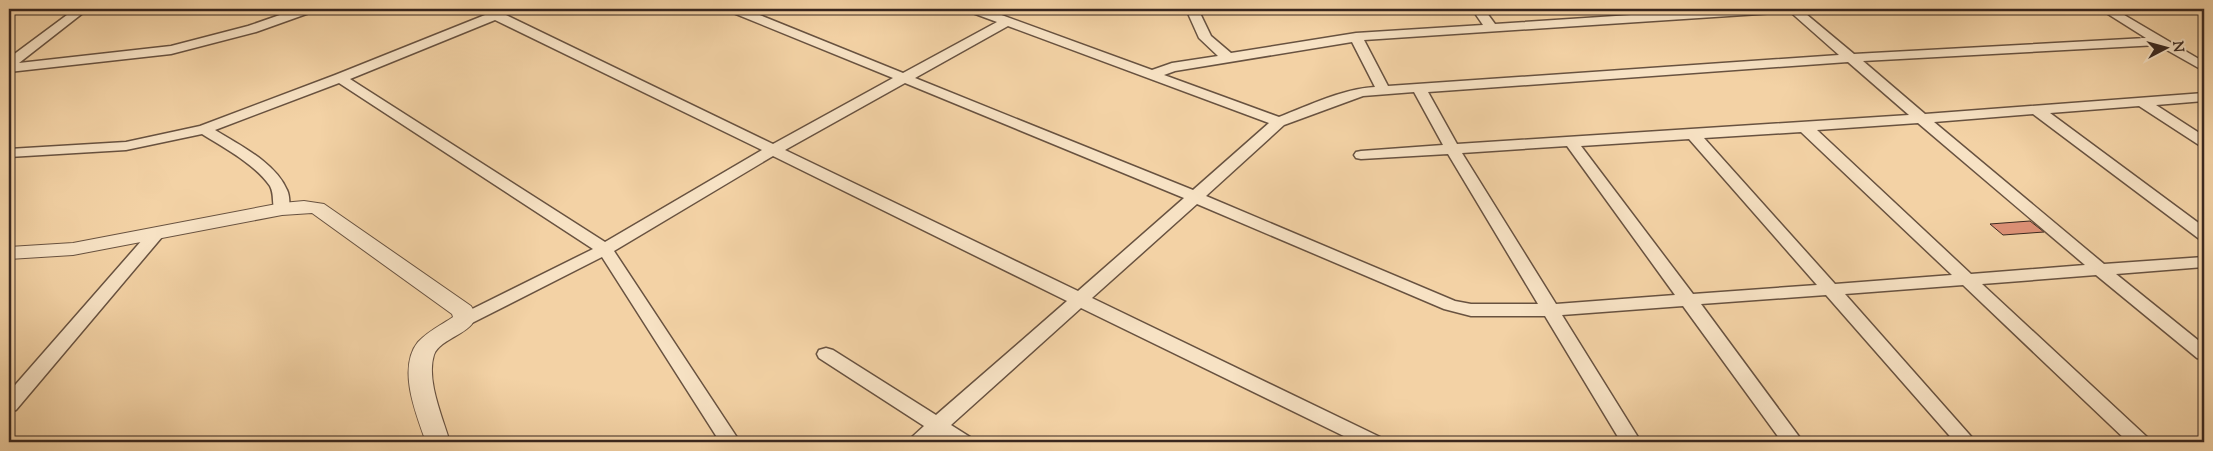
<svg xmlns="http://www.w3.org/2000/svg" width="2213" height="451" font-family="'Sorts Mill Goudy',serif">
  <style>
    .building { fill: #df9278; stroke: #39271f }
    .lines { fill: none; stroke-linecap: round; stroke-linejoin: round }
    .minor-casing { stroke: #685240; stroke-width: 3 }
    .tertiary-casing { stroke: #685240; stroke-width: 2 }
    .minor { fill: #f7e2c4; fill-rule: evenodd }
    .tertiary { fill: #f7e2c4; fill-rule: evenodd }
  </style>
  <rect width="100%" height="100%" fill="#f3d2a5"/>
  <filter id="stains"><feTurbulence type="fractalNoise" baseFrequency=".004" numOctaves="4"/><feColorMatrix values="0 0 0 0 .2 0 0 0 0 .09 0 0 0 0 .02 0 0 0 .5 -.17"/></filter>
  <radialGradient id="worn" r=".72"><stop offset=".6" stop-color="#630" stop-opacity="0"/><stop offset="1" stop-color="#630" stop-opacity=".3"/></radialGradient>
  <path class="building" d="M 2030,221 L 2044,232 L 2003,235 L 1990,224 Z"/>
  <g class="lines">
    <defs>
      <path id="minor" d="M 75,9 L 88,9 L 19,63 L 171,46 L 248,26 L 297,9 L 314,9 L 312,12 L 256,32 L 171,54 L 9,72 L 9,58 Z
        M 477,9 L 516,9 L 514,12 L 506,15 L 773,144 L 893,78 L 731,12 L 729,9 L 745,9 L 903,73 L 997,22 L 970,12 L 968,9 L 985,9 L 1152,70 L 1172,63 L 1218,56 L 1199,38 L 1186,9 L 1198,9 L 1211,36 L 1231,53 L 1356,33 L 1483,25 L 1472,9 L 1484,9 L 1495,24 L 1723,9 L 1781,9 L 1775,13 L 1364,40 L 1388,86 L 1839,55 L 1787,9 L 1800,9 L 1854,54 L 2146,38 L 2100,9 L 2114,9 L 2204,62 L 2204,71 L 2158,45 L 1863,61 L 1925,114 L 2204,93 L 2204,101 L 2156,105 L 2204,136 L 2204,146 L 2199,145 L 2139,106 L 2050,113 L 2204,227 L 2204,240 L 2198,238 L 2033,114 L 1934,122 L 2104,264 L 2204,257 L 2204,267 L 2116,274 L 2204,345 L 2204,360 L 2197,358 L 2096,275 L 1982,284 L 2147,437 L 2150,442 L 2128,442 L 1963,285 L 1845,294 L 1976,442 L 1955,442 L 1826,295 L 1701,304 L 1803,442 L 1782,442 L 1683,306 L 1562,315 L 1641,442 L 1621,442 L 1545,316 L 1471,316 L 1444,309 L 1197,204 L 1092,298 L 1380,437 L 1383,442 L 1356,442 L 1081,308 L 951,425 L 970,437 L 973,442 L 948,442 L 939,436 L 932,442 L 909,442 L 912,437 L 924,426 L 819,358 L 817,354 L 819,350 L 826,348 L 833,350 L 936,415 L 1067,301 L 773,156 L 614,251 L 740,442 L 720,442 L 602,257 L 470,324 L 464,326 L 458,324 L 455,320 L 458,316 L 593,249 L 339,83 L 215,130 C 239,145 275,162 287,190 C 290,196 289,203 290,209 L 288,212 L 276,212 C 271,205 275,195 270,186 C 255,164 224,148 202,134 L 126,150 L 9,157 L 9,149 L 126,142 L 200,126 L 335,75 L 485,15 ZM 495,20 L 762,150 L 605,242 L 350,79 ZM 1008,26 L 1269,123 L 1193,190 L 915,78 ZM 1352,42 L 1375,87 C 1342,89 1310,105 1279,117 L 1164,75 L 1175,71 ZM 1848,62 L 1909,115 L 1457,144 L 1428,92 ZM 905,83 L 1184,198 L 1078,291 L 785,150 ZM 1414,92 L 1443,145 L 1361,151 L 1356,152 L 1354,155 L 1356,158 L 1361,159 L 1448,154 L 1538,304 L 1471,304 L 1455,301 L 1206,196 L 1284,125 L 1363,96 ZM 1918,123 L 2085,265 L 1971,274 L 1817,130 ZM 1801,132 L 1952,275 L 1835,284 L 1704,138 ZM 1689,139 L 1817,285 L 1693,294 L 1581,146 ZM 1567,146 L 1675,295 L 1556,304 L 1462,153 Z
        M 156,229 L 162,231 L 164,234 L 162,237 L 16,410 L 9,412 L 9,392 L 150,231 Z"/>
      <path id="tertiary" d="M 304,201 L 324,204 L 471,306 C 488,332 441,335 434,355 C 426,380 443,418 450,442 L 426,442 C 416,414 397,368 418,342 C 427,332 441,325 453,317 L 452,314 L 312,213 L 282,215 L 73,255 L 9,259 L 9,247 L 73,243 L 282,203 Z"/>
    </defs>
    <use href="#minor" class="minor-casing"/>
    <use href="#tertiary" class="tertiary-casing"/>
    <use href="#minor" class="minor"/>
    <use href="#tertiary" class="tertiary"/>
  </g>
  <rect width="2213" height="451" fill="none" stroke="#f3d2a5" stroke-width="30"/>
  <rect x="10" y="10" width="2193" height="431" fill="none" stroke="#39271f" stroke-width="2.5"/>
  <rect x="15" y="15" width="2183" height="421" fill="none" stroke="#39271f"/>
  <g transform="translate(2166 48) rotate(84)" stroke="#f7e2c4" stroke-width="4" paint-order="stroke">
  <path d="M0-4L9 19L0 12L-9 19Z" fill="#39271f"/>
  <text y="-8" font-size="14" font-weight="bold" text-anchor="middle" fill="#39271f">N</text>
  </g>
  <rect width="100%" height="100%" filter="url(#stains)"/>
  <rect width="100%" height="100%" fill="url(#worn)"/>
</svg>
